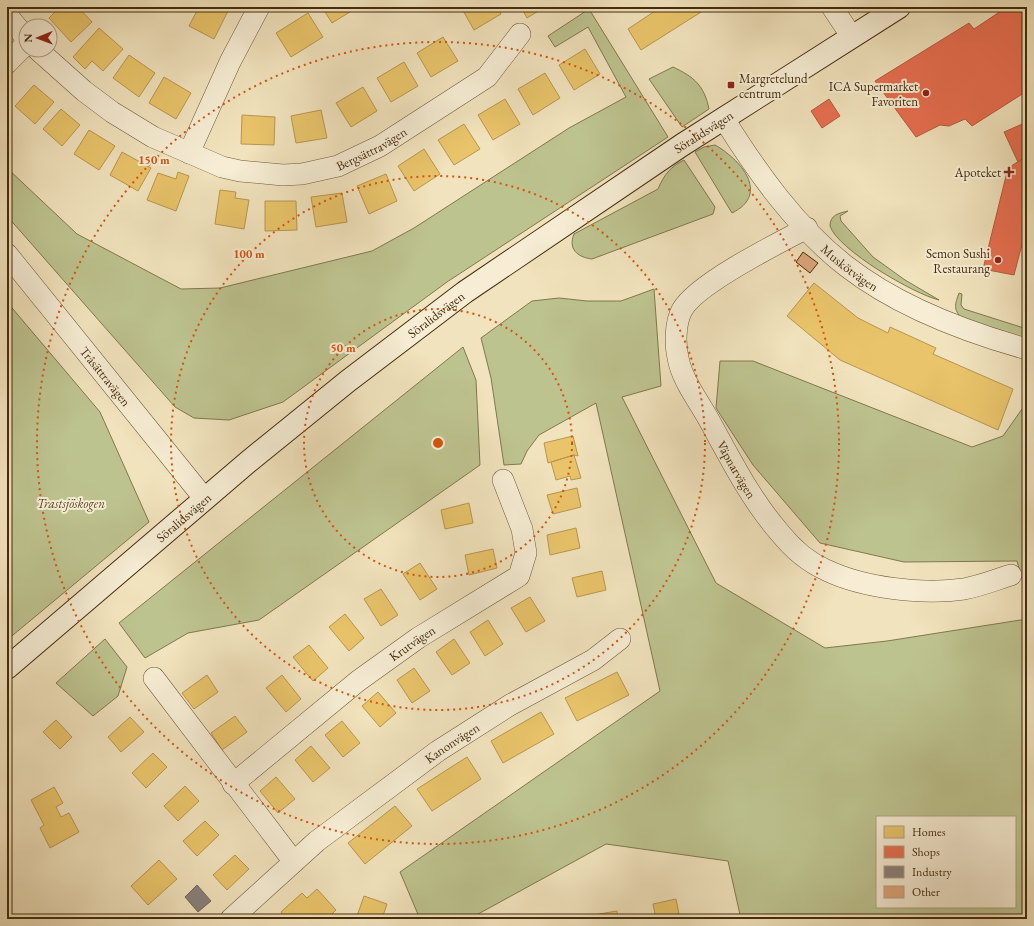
<svg xmlns="http://www.w3.org/2000/svg" width="1034" height="926" font-family="'EB Garamond',serif">
  <style>
    .green { fill: #bdc38f; stroke: #81784e; fill-rule: evenodd }
    .homes { fill: #e9c46a; stroke: #b8964e }
    .shops { fill: #e76f51; stroke: #b65b3d }
    .industry { fill: #8a817c; stroke: #75685b }
    .building { fill: #dea67b; stroke: #452c0d }
    .lines { fill: none; stroke-linecap: round; stroke-linejoin: round }
    .street-casing { stroke: #705a39; stroke-width: 22 }
    .secondary-casing { stroke: #452c0d; stroke-width: 24 }
    .street { stroke: #f6edd4; stroke-width: 21 }
    .secondary { stroke: #f6edd4; stroke-width: 22 }
    .ring { fill: none; stroke: #d8540c; stroke-width: 2; stroke-dasharray: 2 4 }
    .poi-dot { fill: #8f2418; stroke: #f6edd4; stroke-width: 1.5 }
    .labels { text-anchor: middle; dominant-baseline: central; stroke-width: 4; stroke-linejoin: round; paint-order: stroke }
    .poi-label { font-size: 13px; fill: #452c0d; stroke: #f6edd4; text-anchor: end }
    .street-label { font-size: 13px; fill: #452c0d; stroke: #f6edd4 }
    .park-label { font-size: 13px; font-style: italic; fill: #5d4a27; stroke: #f6edd4 }
    .centre { fill: #d8540c; stroke: #f6edd4; stroke-width: 2 }
    .ring-label { font-size: 12px; text-anchor: middle; font-weight: bold; fill: #d8540c; stroke: #f6edd4; stroke-width: 4; stroke-linejoin: round; paint-order: stroke }
  </style>
  <rect width="100%" height="100%" fill="#f1e3bd"/>
  <filter id="stains"><feTurbulence type="fractalNoise" baseFrequency=".005" numOctaves="4"/><feColorMatrix values="0 0 0 0 .2 0 0 0 0 .09 0 0 0 0 .02 0 0 0 .5 -.17"/></filter>
  <radialGradient id="worn" r=".72"><stop offset=".6" stop-color="#630" stop-opacity="0"/><stop offset="1" stop-color="#630" stop-opacity=".3"/></radialGradient>
  <path class="green" d="M 589,9 L 668,137 L 447,282 L 283,402 L 229,420 L 194,418 L 175,407 L 7,216 L 7,168 L 77,234 L 181,289 L 220,288 L 372,251 L 414,228 L 569,128 L 626,97 L 588,27 L 555,47 L 548,36 Z
    M 673,67 C 694,77 704,85 709,109 L 682,127 L 649,79 Z
    M 715,145 C 740,159 771,194 732,213 L 695,152 L 704,147 Z
    M 684,160 L 715,207 L 713,214 L 592,259 C 577,257 568,249 574,234 L 658,189 C 664,175 670,167 684,160 Z
    M 848,211 L 840,216 L 841,221 L 873,257 L 905,280 L 939,300 C 914,294 838,250 830,226 C 830,215 839,213 848,211 Z
    M 654,289 L 661,386 L 622,397 L 716,583 L 825,648 L 887,641 L 1027,619 L 1027,919 L 741,919 L 728,861 L 606,844 L 469,919 L 420,919 L 400,872 L 660,691 L 596,403 L 539,435 L 527,451 L 521,464 L 504,465 L 491,378 L 481,338 L 532,301 L 559,298 L 587,301 L 621,301 ZM 877,817 L 1015,817 L 1015,907 L 877,907 Z
    M 959,293 L 962,294 L 961,305 L 964,309 L 1027,329 L 1027,340 L 962,318 C 953,310 955,304 959,293 Z
    M 7,302 L 100,412 L 149,522 L 7,640 Z
    M 463,347 L 476,380 L 480,465 L 259,620 L 188,633 L 145,658 L 119,623 Z
    M 720,361 L 753,361 L 972,447 L 1003,436 L 1027,402 L 1027,596 L 1017,561 L 904,562 L 820,543 L 753,465 L 716,408 Z
    M 105,639 L 127,667 L 118,696 L 93,716 L 56,683 Z"/>
  <path class="homes" d="M 60,7 L 78,7 L 92,22 L 71,42 L 49,18 Z
    M 199,7 L 230,7 L 214,39 L 189,26 Z
    M 322,7 L 358,7 L 332,23 Z
    M 461,7 L 497,7 L 501,14 L 474,30 Z
    M 521,7 L 545,7 L 527,18 Z
    M 661,7 L 709,7 L 641,50 L 628,29 Z
    M 308,13 L 323,37 L 291,57 L 276,33 Z
    M 99,28 L 123,49 L 103,71 L 92,61 L 85,69 L 73,57 Z
    M 443,37 L 458,61 L 431,77 L 417,53 Z
    M 585,49 L 600,74 L 574,90 L 559,65 Z
    M 129,55 L 155,73 L 139,97 L 113,78 Z
    M 404,62 L 418,86 L 391,102 L 377,78 Z
    M 545,73 L 560,98 L 533,115 L 518,89 Z
    M 164,77 L 191,93 L 176,119 L 149,103 Z
    M 34,85 L 54,102 L 35,124 L 15,106 Z
    M 363,87 L 377,111 L 351,127 L 336,103 Z
    M 505,99 L 520,124 L 493,140 L 478,115 Z
    M 61,109 L 80,125 L 62,146 L 43,129 Z
    M 321,110 L 327,138 L 296,143 L 291,116 Z
    M 242,115 L 275,117 L 274,145 L 241,144 Z
    M 464,124 L 480,149 L 454,165 L 438,140 Z
    M 89,130 L 115,146 L 99,170 L 74,154 Z
    M 424,149 L 440,174 L 414,191 L 398,166 Z
    M 122,152 L 151,168 L 138,191 L 110,175 Z
    M 178,172 L 189,176 L 176,211 L 147,200 L 158,173 L 176,179 Z
    M 386,174 L 397,201 L 369,214 L 357,186 Z
    M 220,190 L 236,192 L 235,198 L 249,200 L 244,229 L 215,224 Z
    M 342,193 L 347,222 L 316,227 L 311,197 Z
    M 265,201 L 296,201 L 297,230 L 265,231 Z
    M 814,283 L 858,318 L 888,333 L 890,327 L 936,348 L 933,354 L 1013,389 L 998,430 L 840,360 L 787,316 Z
    M 573,436 L 578,456 L 574,455 L 548,463 L 544,443 Z
    M 574,455 L 581,478 L 571,480 L 570,476 L 556,480 L 551,462 Z
    M 577,488 L 581,507 L 553,514 L 547,495 Z
    M 469,503 L 473,523 L 445,529 L 441,510 Z
    M 576,528 L 580,548 L 550,555 L 547,535 Z
    M 493,549 L 497,568 L 469,575 L 465,555 Z
    M 420,563 L 437,589 L 420,600 L 403,574 Z
    M 602,571 L 606,590 L 577,597 L 572,578 Z
    M 381,589 L 398,615 L 381,626 L 364,599 Z
    M 530,597 L 545,621 L 526,632 L 511,608 Z
    M 345,614 L 364,638 L 349,651 L 329,627 Z
    M 488,620 L 503,644 L 485,656 L 470,632 Z
    M 454,639 L 470,663 L 452,675 L 436,652 Z
    M 309,645 L 328,668 L 313,681 L 293,657 Z
    M 414,668 L 430,691 L 412,703 L 397,680 Z
    M 617,672 L 629,695 L 577,721 L 565,698 Z
    M 207,675 L 218,692 L 194,709 L 182,693 Z
    M 282,675 L 301,699 L 286,712 L 266,688 Z
    M 378,692 L 396,713 L 380,727 L 362,706 Z
    M 541,712 L 554,734 L 503,763 L 491,741 Z
    M 235,716 L 247,732 L 222,750 L 211,733 Z
    M 130,717 L 144,732 L 121,752 L 108,737 Z
    M 56,720 L 72,737 L 60,749 L 43,732 Z
    M 342,721 L 360,743 L 343,757 L 325,735 Z
    M 311,746 L 330,768 L 313,782 L 295,760 Z
    M 153,753 L 167,767 L 146,788 L 132,773 Z
    M 467,757 L 481,779 L 432,811 L 417,789 Z
    M 276,777 L 295,799 L 278,813 L 260,791 Z
    M 185,786 L 199,801 L 178,821 L 164,806 Z
    M 54,787 L 63,803 L 56,807 L 61,817 L 69,813 L 79,832 L 50,848 L 40,828 L 44,825 L 31,800 Z
    M 395,806 L 412,826 L 365,864 L 348,843 Z
    M 205,821 L 219,835 L 197,856 L 183,841 Z
    M 235,855 L 249,869 L 227,890 L 213,875 Z
    M 159,860 L 177,879 L 148,905 L 131,886 Z
    M 317,889 L 336,910 L 327,919 L 285,919 L 281,912 L 302,893 L 307,898 Z
    M 364,896 L 387,904 L 382,919 L 356,919 Z
    M 676,899 L 680,919 L 656,919 L 653,904 Z
    M 617,911 L 618,919 L 594,919 L 593,915 Z"/>
  <path class="shops" d="M 1007,7 L 1027,7 L 1027,91 L 972,126 L 965,119 L 949,126 L 940,125 L 916,137 L 875,81 L 969,23 L 974,29 Z
    M 829,99 L 840,116 L 822,128 L 811,111 Z
    M 1027,122 L 1027,156 L 1018,162 L 1004,132 Z
    M 1027,156 L 1027,225 L 1014,275 L 983,269 L 1008,168 Z"/>
  <path class="industry" d="M 197,885 L 211,901 L 198,912 L 185,897 Z"/>
  <path class="building" d="M 803,252 L 818,263 L 810,273 L 796,262 Z"/>
  <g class="lines">
    <defs>
      <g id="street">
        <path d="M 832,7 L 852,37"/>
        <path d="M 7,15 L 26,38"/>
        <path id="s1" d="M 38,50 L 84,91 L 112,112 L 153,137 L 222,167 L 240,171 L 283,175 L 302,174 L 338,166 L 380,146 L 487,77 L 520,34"/>
        <path d="M 7,63 L 26,44"/>
        <path id="s2" d="M 724,119 C 757,172 796,227 846,266 C 896,305 966,332 1027,349"/>
        <path d="M 189,153 L 230,62 L 259,7"/>
        <path id="s3" d="M 807,228 C 778,243 696,284 682,310 C 675,323 675,344 678,358 C 682,380 698,400 709,420 C 730,458 751,500 780,533 C 792,548 808,562 826,570 C 863,588 923,595 964,589 C 980,586 995,580 1011,575"/>
        <path id="s4" d="M 7,254 L 204,498"/>
        <path d="M 154,678 L 294,862"/>
        <path id="s5" d="M 233,784 L 358,681 L 418,638 L 519,576 L 526,553 L 522,529 L 503,480"/>
        <path id="s6" d="M 231,919 L 317,841 L 438,751 L 510,705 L 593,660 L 620,639"/>
      </g>
      <g id="secondary">
        <path id="s7" d="M 7,668 L 248,462 L 348,381 L 465,292 L 682,145 L 899,7"/>
      </g>
    </defs>
    <use href="#street" class="street-casing"/>
    <use href="#secondary" class="secondary-casing"/>
    <use href="#street" class="street"/>
    <use href="#secondary" class="secondary"/>
  </g>
  <g class="ring">
    <circle cx="438" cy="443" r="134"/>
    <circle cx="438" cy="443" r="267"/>
    <circle cx="438" cy="443" r="401"/>
  </g>
  <g class="poi-dot">
    <rect x="727" y="81" width="8" height="8" rx="2"/>
    <circle cx="926" cy="93" r="4"/>
    <path d="M1007 166h4v4h4v4h-4v4h-4v-4h-4v-4h4z"/>
    <circle cx="998" cy="260" r="4"/>
  </g>
  <g class="labels">
    <g class="poi-label">
      <text x="739" y="78" text-anchor="start">Margretelund<tspan x="739" dy="15">centrum</tspan></text>
      <text x="918" y="86">ICA Supermarket<tspan x="918" dy="15">Favoriten</tspan></text>
      <text x="1001" y="172">Apoteket</text>
      <text x="990" y="253">Semon Sushi<tspan x="990" dy="15">Restaurang</tspan></text>
    </g>
    <g class="street-label">
      <text stroke="none"><textPath href="#s7" startOffset="880">Söralidsvägen</textPath></text>
      <text stroke="none"><textPath href="#s1" startOffset="375">Bergsättravägen</textPath></text>
      <text stroke="none"><textPath href="#s2" startOffset="196">Muskötvägen</textPath></text>
      <text stroke="none"><textPath href="#s7" startOffset="556">Söralidsvägen</textPath></text>
      <text stroke="none"><textPath href="#s4" startOffset="157">Tråsättravägen</textPath></text>
      <text stroke="none"><textPath href="#s3" startOffset="326">Väpnarvägen</textPath></text>
      <text stroke="none"><textPath href="#s7" startOffset="232">Söralidsvägen</textPath></text>
      <text stroke="none"><textPath href="#s5" startOffset="228">Krutvägen</textPath></text>
      <text stroke="none"><textPath href="#s6" startOffset="283">Kanonvägen</textPath></text>
    </g>
    <g class="park-label">
      <text x="71" y="503">Trastsjöskogen</text>
    </g>
  </g>
  <circle cx="438" cy="443" r="6" class="centre"/>
  <g class="ring-label">
    <text x="154" y="164">150 m</text>
    <text x="249" y="258">100 m</text>
    <text x="343" y="352">50 m</text>
  </g>
  <rect width="1034" height="926" fill="none" stroke="#f1e3bd" stroke-width="24"/>
  <rect x="8" y="8" width="1018" height="910" fill="none" stroke="#452c0d" stroke-width="2"/>
  <rect x="12" y="12" width="1010" height="902" fill="none" stroke="#452c0d"/>
  <rect x="876" y="816" width="140" height="92" fill="#f6edd4" stroke="#afa084"/>
  <rect x="884" y="826" width="20" height="12" fill="#e9c46a" stroke="#afa084"/>
  <text x="912" y="836" font-size="12" fill="#452c0d">Homes</text>
  <rect x="884" y="846" width="20" height="12" fill="#e76f51" stroke="#afa084"/>
  <text x="912" y="856" font-size="12" fill="#452c0d">Shops</text>
  <rect x="884" y="866" width="20" height="12" fill="#8a817c" stroke="#afa084"/>
  <text x="912" y="876" font-size="12" fill="#452c0d">Industry</text>
  <rect x="884" y="886" width="20" height="12" fill="#dea67b" stroke="#afa084"/>
  <text x="912" y="896" font-size="12" fill="#452c0d">Other</text>
  <g transform="translate(38 38) rotate(269)"><circle r="19" fill="#f6edd4" stroke="#afa084"/>
  <path d="M0-3L7 15L0 10L-7 15Z" fill="#8f2418"/>
  <text y="-6" font-size="11" font-weight="bold" text-anchor="middle" fill="#452c0d">N</text>
  </g>
  <rect width="100%" height="100%" filter="url(#stains)"/>
  <rect width="100%" height="100%" fill="url(#worn)"/>
</svg>
